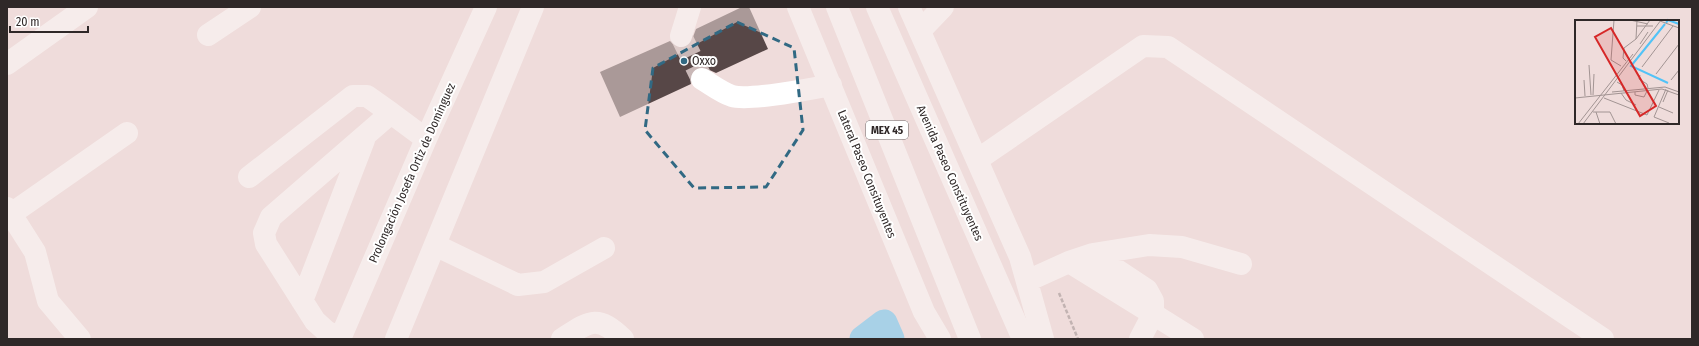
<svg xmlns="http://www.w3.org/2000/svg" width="1699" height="346" font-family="'Fira Sans Condensed',sans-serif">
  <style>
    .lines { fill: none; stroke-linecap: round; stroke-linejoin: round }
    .canal { stroke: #52c3f7; stroke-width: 27 }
    .building { fill: #574747 }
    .minor-tunnel { stroke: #c9b8b7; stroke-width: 22; stroke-dasharray: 22 11; stroke-linecap: butt }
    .path { stroke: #8d8080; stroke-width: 2.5; stroke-dasharray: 4 2; stroke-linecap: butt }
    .minor { stroke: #fff; stroke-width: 22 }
    .highway { stroke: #fff; stroke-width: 22 }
    .marked { fill: none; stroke: #316983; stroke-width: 3; stroke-dasharray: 8 5; stroke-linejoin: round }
    .poi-dot { fill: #316983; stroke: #fff; stroke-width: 1.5 }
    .labels { text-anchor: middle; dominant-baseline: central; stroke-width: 4; stroke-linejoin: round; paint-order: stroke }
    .shield { fill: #fff; stroke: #6d6868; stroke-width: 1 }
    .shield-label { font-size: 11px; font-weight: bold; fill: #2f2828 }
    .poi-label { font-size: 12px; fill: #2f2828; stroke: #fff; text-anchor: start }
    .street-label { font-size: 12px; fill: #2f2828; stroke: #fff }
    .inset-river { fill: none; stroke: #52c3f7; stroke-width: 2 }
    .inset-road { fill: none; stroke: #a29493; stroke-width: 1 }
    .view { fill: #d62828; fill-opacity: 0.15; stroke: #d62828; stroke-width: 2 }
    .inset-edge { fill: none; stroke: #2f2828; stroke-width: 2 }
  </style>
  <rect width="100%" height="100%" fill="#efdcdb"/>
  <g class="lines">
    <path class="canal" d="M 863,339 L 884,323 L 891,339"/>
  </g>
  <path class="building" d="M 742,7 L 749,7 L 768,49 L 716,73 L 703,67 L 696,68 L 691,73 L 690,78 L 691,84 L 620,117 L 600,72 L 670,41 L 677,48 L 684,48 L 690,45 L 696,29 Z"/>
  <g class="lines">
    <path class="minor-tunnel" d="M 681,36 L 702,79"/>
    <path class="path" d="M 1059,293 L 1078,339"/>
    <path class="minor" d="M 798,7 L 924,312 L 940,339
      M 909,7 L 1020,257 L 1043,339
      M 920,31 L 943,7
      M 208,35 L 250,7
      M 681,36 L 690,7
      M 7,64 L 87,7
      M 702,79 C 712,85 721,92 732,96 C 748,101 811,89 831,85
      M 977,160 L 1143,46 L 1168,47 L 1603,339
      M 249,177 L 353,96 L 367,96 L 391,113
      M 7,208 L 35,252 L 48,301 L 80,339
      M 11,214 L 127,133
      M 435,245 L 518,285 L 544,282 L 604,248
      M 1093,254 L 1149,245 L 1182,247 L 1241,264
      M 1069,262 L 1153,314 L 1140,339
      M 1027,281 L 1069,262 L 1093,254 L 1147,290 L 1153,301 L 1153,314 L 1193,339
      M 302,301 L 364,140
      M 340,338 L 326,331 L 315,321 L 266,244 L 264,233 L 271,217 L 391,113 L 426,139
      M 340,339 L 426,139 L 486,7
      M 396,339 L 533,7
      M 562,339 C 590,321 597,314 623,339"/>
    <path class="highway" d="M 837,7 L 970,339
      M 877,7 L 1023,339"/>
  </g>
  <path d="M0 0H1699V346H0ZM 737,22 L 794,48 L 803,130 L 766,187 L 694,188 L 645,130 L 653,68 Z" fill="#efdcdb" fill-opacity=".55" fill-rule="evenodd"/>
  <path class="marked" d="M 737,22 L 794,48 L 803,130 L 766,187 L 694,188 L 645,130 L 653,68 Z"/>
  <circle class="poi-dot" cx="684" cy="61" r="4"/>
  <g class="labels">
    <rect class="shield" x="866" y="121" width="42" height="18" rx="3"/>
    <g class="shield-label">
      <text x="887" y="130">MEX 45</text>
    </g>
    <g class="poi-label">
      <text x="692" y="61">Oxxo</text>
    </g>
    <g class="street-label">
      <text transform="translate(412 173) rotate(-66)">Prolongación Josefa Ortiz de Domínguez</text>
      <text transform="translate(950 173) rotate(66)">Avenida Paseo Constituyentes</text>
      <text transform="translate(867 174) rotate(68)">Lateral Paseo Consituyentes</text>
    </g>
  </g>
  <g transform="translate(1575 20)">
    <rect width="104" height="104" fill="#efdcdb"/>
    <path class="inset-river" d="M 91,3 L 93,0 L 104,4M 90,4 L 56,46 L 93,63"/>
    <path class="inset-road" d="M 39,0 L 36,40 L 46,46M 55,0 L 73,4M 62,0 L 61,19 L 75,0M 85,1 L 104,8M 62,6 L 78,6M 65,24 L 73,12M 51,41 L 48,38 L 49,28 L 61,19M 14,45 L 16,75M 67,47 L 98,6M 81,54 L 104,24M 65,55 L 64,59 L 72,64 L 73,68M 9,60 L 10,76M 96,60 L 104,50M 42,62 L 47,65 L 49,71M 91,69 L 79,97 L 94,103M 37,72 L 90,67 L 104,72M 60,72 L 60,75 L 69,77 L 72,71M 46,73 L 51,80 L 61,85M 18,75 L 19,54M 0,78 L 87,69 L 104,75M 29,78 L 72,95 L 84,70M 88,82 L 93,70M 84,87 L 98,93M 18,92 L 35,92 L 41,104M 21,92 L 25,104M 3,104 L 58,34M 8,104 L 86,0"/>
    <path class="view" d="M 36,8 L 81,86 L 65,96 L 20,17 Z"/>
    <rect width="104" height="104" class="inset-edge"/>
  </g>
  <rect width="1699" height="346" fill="none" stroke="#2f2828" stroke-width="16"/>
  <path d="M10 26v6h78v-6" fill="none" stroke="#2f2828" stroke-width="2"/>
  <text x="16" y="26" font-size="12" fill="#2f2828" stroke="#ffffff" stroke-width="3" paint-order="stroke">20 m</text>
</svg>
